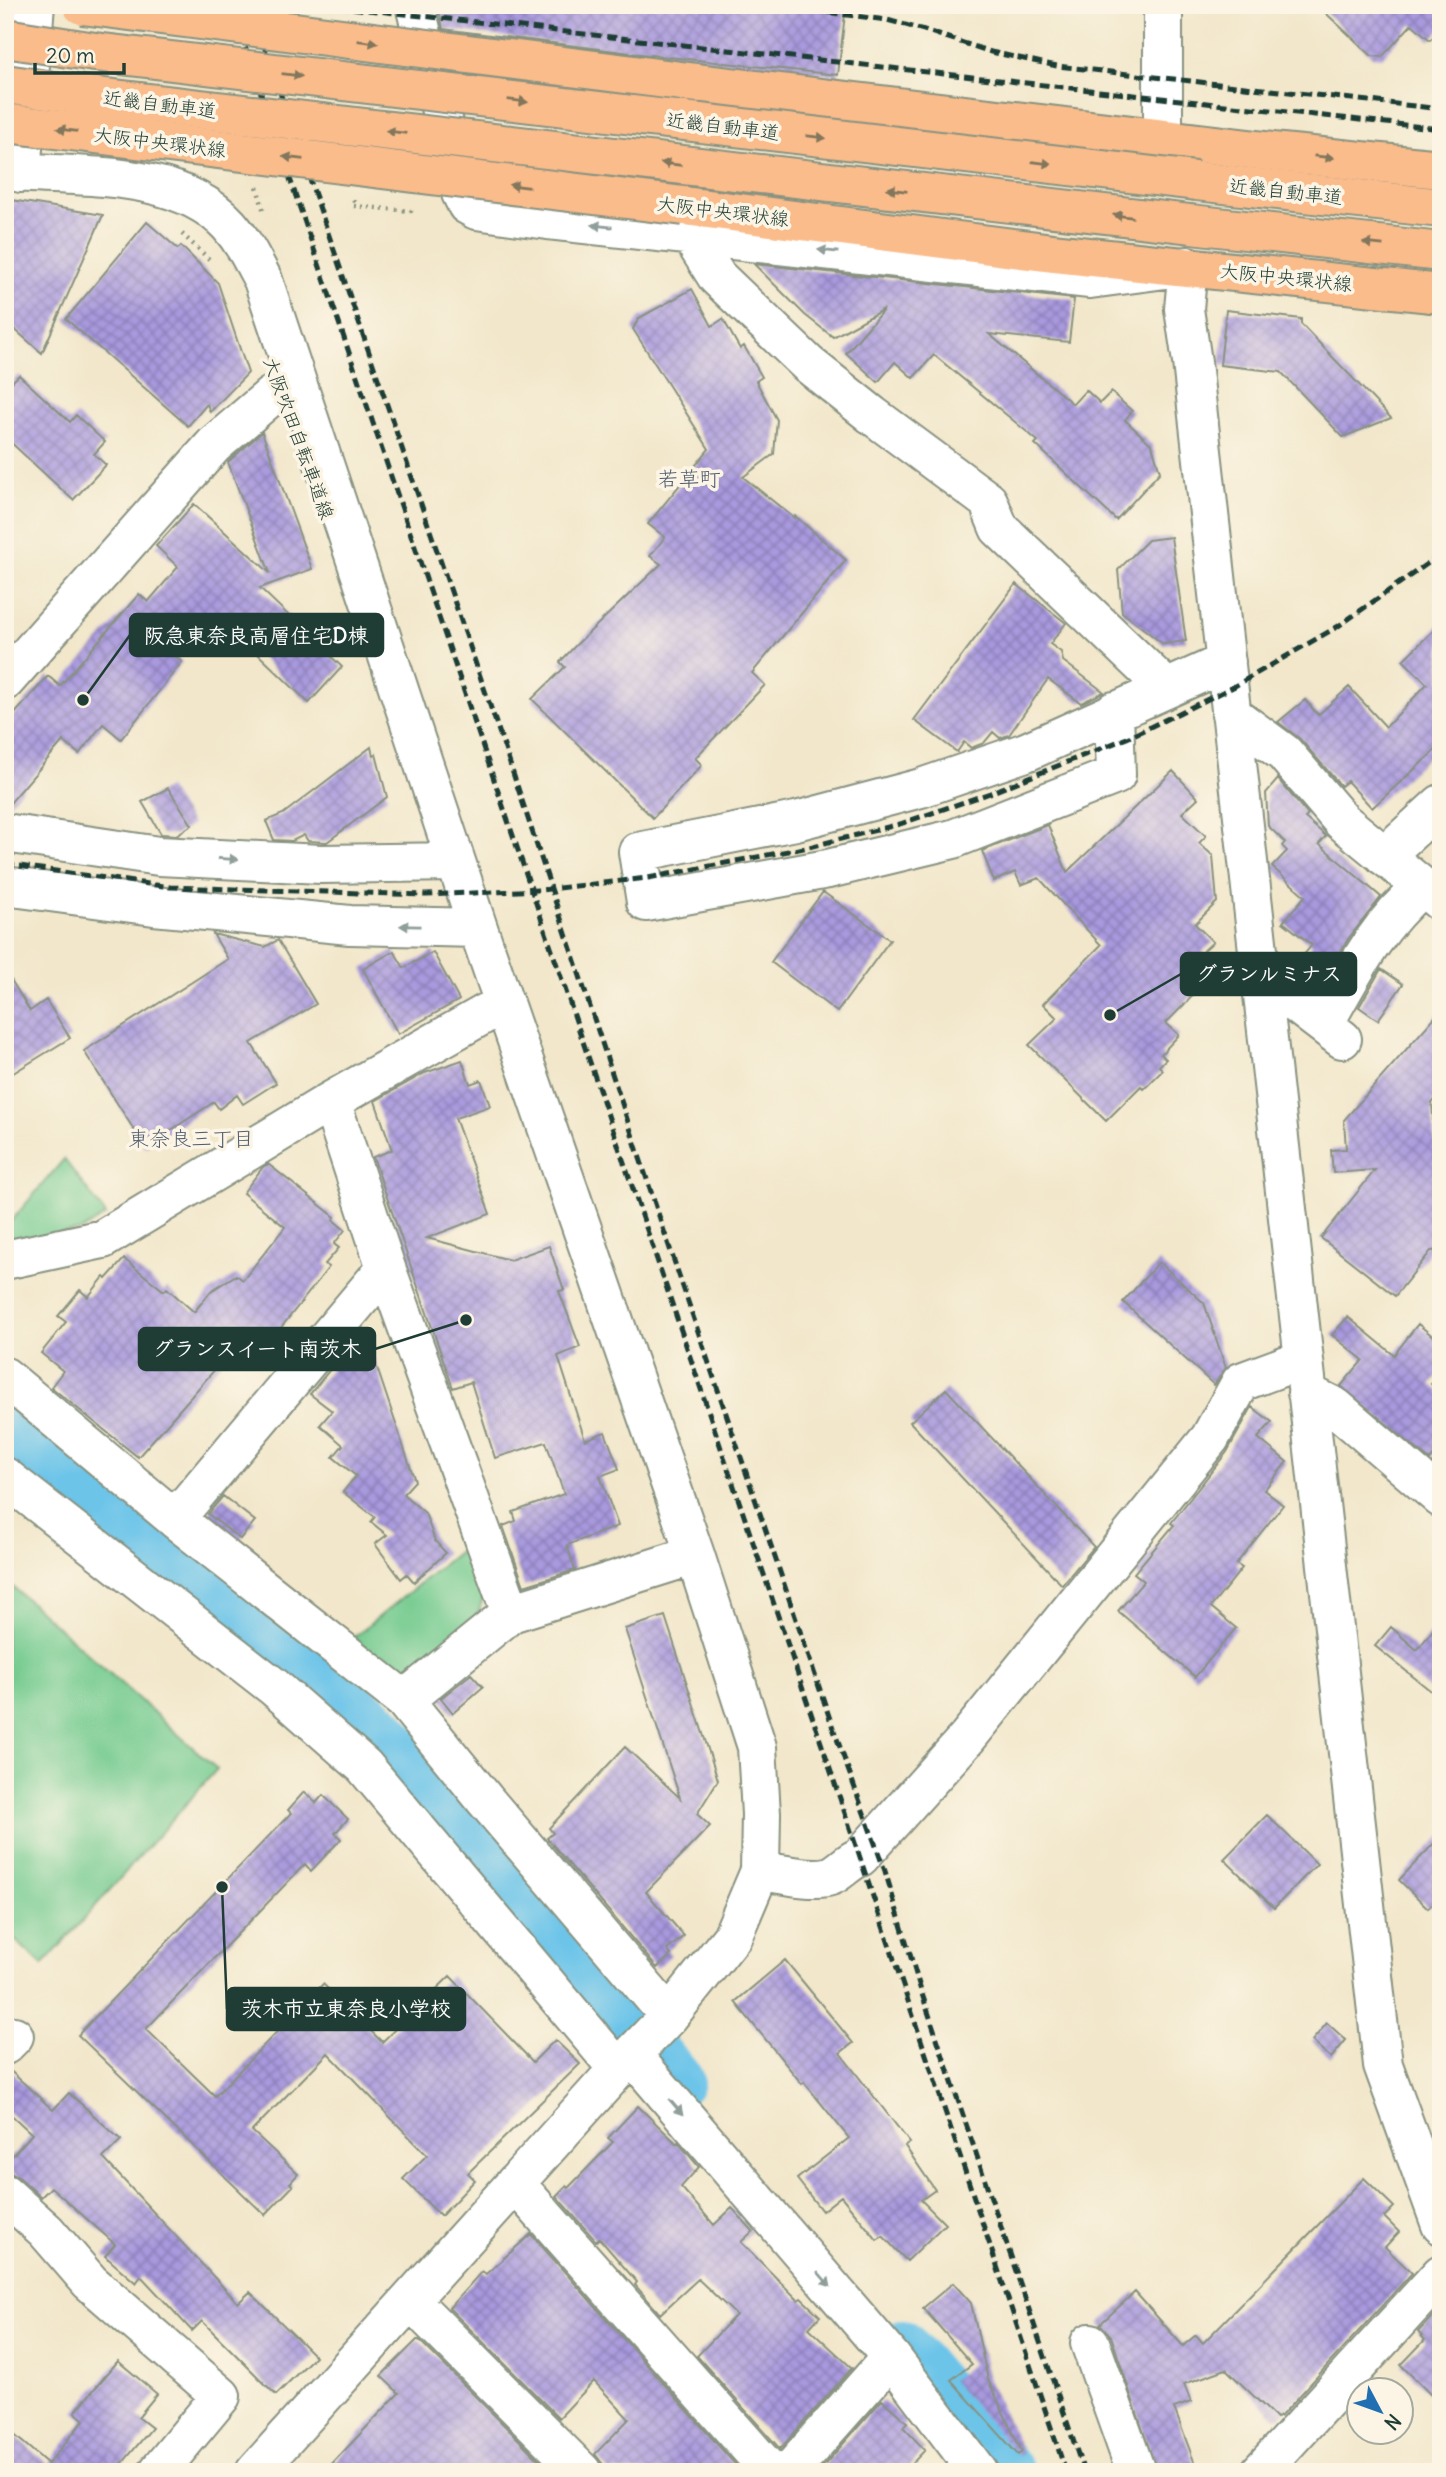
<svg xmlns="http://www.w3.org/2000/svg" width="1446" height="2477" font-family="Delius,'Klee One',sans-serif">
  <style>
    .green { fill: #75cb90; stroke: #4a8462; stroke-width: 2 }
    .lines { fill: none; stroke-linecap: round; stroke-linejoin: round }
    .river { stroke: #6cc4e9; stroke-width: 52 }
    .building { fill: url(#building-cross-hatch) }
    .minor-casing { stroke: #889280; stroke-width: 42 }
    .major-casing { stroke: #889280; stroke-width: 42 }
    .highway-casing { stroke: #889280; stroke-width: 42 }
    .path { stroke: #889280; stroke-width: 4.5; stroke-dasharray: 2 5; stroke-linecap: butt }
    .minor { stroke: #fff; stroke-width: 38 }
    .major { stroke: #fabc8b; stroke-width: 38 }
    .highway { stroke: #fabc8b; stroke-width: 38 }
    .rail { stroke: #1f3d34; stroke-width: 5; stroke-dasharray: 10 5; stroke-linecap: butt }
    .major-bridge-casing { stroke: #889280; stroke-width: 42; stroke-linecap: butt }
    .highway-bridge-casing { stroke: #889280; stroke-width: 42; stroke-linecap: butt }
    .major-bridge { stroke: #fabc8b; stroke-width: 38 }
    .highway-bridge { stroke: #fabc8b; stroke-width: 38 }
    .oneway { fill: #82765b }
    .oneway2 { fill: #8f9e9a }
    .labels { text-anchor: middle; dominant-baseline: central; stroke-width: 7; stroke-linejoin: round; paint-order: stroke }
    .street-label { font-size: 19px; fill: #1f3d34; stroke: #fcf5e5 }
    .neighbourhood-label { font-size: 21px; fill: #4f5d70; stroke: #fcf5e5 }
    .leader { fill: none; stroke: #1f3d34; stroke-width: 2.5 }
    .callout-dot { fill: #1f3d34; stroke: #fcf5e5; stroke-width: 2.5 }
    .callout { fill: #1f3d34; stroke: #1f3d34; stroke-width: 2.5 }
    .callout-label { font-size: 21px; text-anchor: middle; font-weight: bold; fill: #fff }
  </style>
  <defs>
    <pattern id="building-cross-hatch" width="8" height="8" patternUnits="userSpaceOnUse" patternTransform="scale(1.75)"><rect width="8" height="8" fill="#a999de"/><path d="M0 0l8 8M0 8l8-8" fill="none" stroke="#897eb5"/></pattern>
  </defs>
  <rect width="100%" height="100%" fill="#fcf5e5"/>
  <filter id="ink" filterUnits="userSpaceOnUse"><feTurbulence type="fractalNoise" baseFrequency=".0143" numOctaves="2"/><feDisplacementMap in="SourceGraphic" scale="14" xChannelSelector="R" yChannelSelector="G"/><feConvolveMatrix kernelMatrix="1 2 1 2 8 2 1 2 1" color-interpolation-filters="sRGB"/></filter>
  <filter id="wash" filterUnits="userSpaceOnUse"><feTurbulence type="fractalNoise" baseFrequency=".00686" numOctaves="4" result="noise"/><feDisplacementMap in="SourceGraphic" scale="28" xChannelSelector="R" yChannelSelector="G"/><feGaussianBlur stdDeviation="1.57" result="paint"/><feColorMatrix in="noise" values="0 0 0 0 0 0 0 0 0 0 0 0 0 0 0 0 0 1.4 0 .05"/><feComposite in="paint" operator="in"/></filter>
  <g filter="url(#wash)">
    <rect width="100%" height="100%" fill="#f2e7cb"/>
    <path class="green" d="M 64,1159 L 106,1215 L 82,1230 L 5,1243 L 5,1228 Z
      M 467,1545 L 484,1595 L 476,1620 L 420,1670 L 397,1673 L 353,1638 Z
      M 5,1580 L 217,1769 L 43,1965 L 5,1931 Z"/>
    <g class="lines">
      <path class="river" d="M 5,1429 L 299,1660 L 382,1730 L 678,2081
        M 902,2346 L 1008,2472"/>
    </g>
    <g id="blocks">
      <path class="building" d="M 438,5 L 846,5 L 838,75 L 631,53 L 443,29 Z
        M 1317,5 L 1441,5 L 1441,29 L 1430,40 L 1412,24 L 1382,57 L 1372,56 Z
        M 5,199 L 103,215 L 42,353 L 5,321 Z
        M 147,222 L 178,249 L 181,246 L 218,283 L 248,373 L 210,412 L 207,404 L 188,426 L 66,319 Z
        M 754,264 L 1074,299 L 1069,342 L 989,334 L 1073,404 L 1086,390 L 1100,403 L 1111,392 L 1132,411 L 1125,420 L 1152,445 L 1160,472 L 1116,520 L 1035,444 L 1038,441 L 934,355 L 913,378 L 895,362 L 878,382 L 846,353 L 884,309 L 833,337 L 805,315 Z
        M 692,289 L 712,326 L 723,319 L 740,349 L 744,346 L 762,377 L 756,381 L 777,420 L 774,454 L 743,477 L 794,518 L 795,516 L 846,560 L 752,673 L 765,685 L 695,758 L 702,765 L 653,818 L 532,699 L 565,667 L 560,662 L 576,645 L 661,564 L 650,556 L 665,537 L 648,524 L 709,449 L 633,329 L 639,318 Z
        M 1226,310 L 1301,319 L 1301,324 L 1391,418 L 1343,437 L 1281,372 L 1220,365 Z
        M 19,375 L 70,422 L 76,415 L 105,442 L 94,454 L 106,465 L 73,500 L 5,437 L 5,389 Z
        M 262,432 L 312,569 L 260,588 L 342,667 L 309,703 L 217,615 L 208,624 L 199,616 L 169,651 L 182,662 L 121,739 L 103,724 L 79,754 L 63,741 L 5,809 L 5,725 L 48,676 L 60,686 L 139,594 L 148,602 L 178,567 L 156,546 L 194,504 L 270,573 L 228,462 Z
        M 1171,537 L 1186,641 L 1163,644 L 1122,612 L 1118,570 L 1148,540 Z
        M 1016,584 L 1066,623 L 1050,644 L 1061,652 L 1063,661 L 1104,692 L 1081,703 L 1048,679 L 1009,735 L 1000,738 L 993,732 L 984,743 L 971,748 L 964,742 L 957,752 L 914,720 Z
        M 1441,623 L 1441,745 L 1372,808 L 1347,781 L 1341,786 L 1300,739 L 1278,722 L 1305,700 L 1318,715 L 1349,687 L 1386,727 L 1427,684 L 1403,660 Z
        M 371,747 L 373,756 L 376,754 L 387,797 L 327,842 L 308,841 L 304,835 L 292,841 L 274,840 L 266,821 L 283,814 Z
        M 1173,771 L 1198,798 L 1182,813 L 1206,836 L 1199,843 L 1213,856 L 1217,902 L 1195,924 L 1213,942 L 1202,952 L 1219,969 L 1166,1023 L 1179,1035 L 1161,1054 L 1166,1059 L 1159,1066 L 1163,1070 L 1144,1089 L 1141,1086 L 1106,1121 L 1029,1045 L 1057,1018 L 1043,1004 L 1101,945 L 1039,878 L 1021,885 L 1015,872 L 994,881 L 982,851 L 1048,825 L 1067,872 Z
        M 1278,779 L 1308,815 L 1305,818 L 1326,836 L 1319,844 L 1381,897 L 1348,939 L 1317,992 L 1300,979 L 1288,974 L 1312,945 L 1283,922 L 1305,896 L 1272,867 L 1287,851 L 1282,846 L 1285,842 L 1268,826 L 1266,793 Z
        M 168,788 L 192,825 L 176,835 L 161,834 L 142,802 Z
        M 823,892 L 890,940 L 837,1012 L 771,962 Z
        M 213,934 L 265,947 L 278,940 L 316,1004 L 251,1043 L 276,1083 L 243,1104 L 237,1095 L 219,1109 L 214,1102 L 145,1147 L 84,1051 L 228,959 Z
        M 394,951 L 404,968 L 433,952 L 459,1000 L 398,1034 L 363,969 Z
        M 1381,969 L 1403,984 L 1378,1020 L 1359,1007 Z
        M 5,970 L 30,1011 L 46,1000 L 70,1038 L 5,1078 Z
        M 1441,1010 L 1441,1093 L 1432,1103 L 1435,1144 L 1441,1143 L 1441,1250 L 1431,1251 L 1395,1296 L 1321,1238 L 1375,1170 L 1333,1173 L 1331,1150 L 1346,1149 L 1344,1120 Z
        M 462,1060 L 470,1084 L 481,1080 L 490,1106 L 455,1118 L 490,1214 L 427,1238 L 510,1260 L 549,1246 L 564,1290 L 559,1291 L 580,1347 L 558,1356 L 585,1440 L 605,1432 L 619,1469 L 600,1476 L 618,1526 L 567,1545 L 575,1570 L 524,1586 L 503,1526 L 516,1521 L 513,1512 L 564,1494 L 546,1442 L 495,1458 L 471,1382 L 453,1388 L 373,1157 L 392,1150 L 375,1101 L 425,1073 Z
        M 268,1164 L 335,1217 L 333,1220 L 345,1230 L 334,1244 L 339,1248 L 325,1264 L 329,1267 L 260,1354 L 254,1349 L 251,1353 L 238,1343 L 138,1457 L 51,1387 L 63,1371 L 41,1353 L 66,1322 L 58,1316 L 80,1290 L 88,1297 L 104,1277 L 106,1279 L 124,1259 L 164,1291 L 167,1288 L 194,1312 L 211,1291 L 236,1275 L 243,1280 L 285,1227 L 243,1193 L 263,1167 Z
        M 1159,1262 L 1204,1303 L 1226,1368 L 1214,1385 L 1123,1302 Z
        M 1348,1317 L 1394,1355 L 1418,1324 L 1441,1343 L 1441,1372 L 1431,1384 L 1441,1393 L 1441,1448 L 1430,1460 L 1341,1386 L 1363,1360 L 1332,1335 Z
        M 366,1335 L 415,1481 L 403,1494 L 425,1513 L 435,1541 L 446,1553 L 414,1582 L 407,1574 L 401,1579 L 375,1544 L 387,1535 L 371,1522 L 375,1517 L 343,1492 L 356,1476 L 333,1457 L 343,1445 L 320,1425 L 332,1411 L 310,1394 L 354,1340 L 359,1344 Z
        M 946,1389 L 1094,1547 L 1062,1585 L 910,1422 Z
        M 1252,1407 L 1272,1422 L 1258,1438 L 1287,1462 L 1264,1490 L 1283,1505 L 1236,1564 L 1242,1568 L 1211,1607 L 1236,1628 L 1195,1677 L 1118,1611 L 1144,1581 L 1134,1573 L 1174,1525 L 1171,1523 L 1227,1452 Z
        M 223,1496 L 255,1521 L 240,1539 L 208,1514 Z
        M 665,1616 L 718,1780 L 697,1814 L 710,1826 L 646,1892 L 684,1936 L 667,1950 L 671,1955 L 657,1968 L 547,1838 L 553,1833 L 549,1828 L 625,1747 L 680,1798 L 625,1629 Z
        M 1441,1620 L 1441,1699 L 1375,1646 L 1391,1627 L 1417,1650 Z
        M 471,1674 L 483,1687 L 453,1713 L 441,1698 Z
        M 304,1792 L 316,1803 L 323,1795 L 348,1819 L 335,1833 L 341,1839 L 311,1871 L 305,1864 L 146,2029 L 215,2096 L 323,1984 L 382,2042 L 450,1976 L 533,2062 L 555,2040 L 580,2064 L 468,2173 L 475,2180 L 441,2216 L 403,2179 L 427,2155 L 328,2053 L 252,2131 L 298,2174 L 290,2183 L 293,2186 L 265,2215 L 78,2035 L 291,1813 L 288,1810 Z
        M 1267,1815 L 1317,1864 L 1274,1908 L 1224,1859 Z
        M 1441,1836 L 1441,1895 L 1428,1908 L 1399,1880 Z
        M 785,1960 L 853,2043 L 840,2053 L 910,2143 L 905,2146 L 935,2190 L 921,2200 L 945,2224 L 907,2261 L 883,2236 L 877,2240 L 841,2196 L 822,2211 L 797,2179 L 849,2138 L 804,2082 L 802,2084 L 735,2002 Z
        M 1327,2023 L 1346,2040 L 1331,2058 L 1312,2041 Z
        M 5,2066 L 53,2110 L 69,2093 L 121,2140 L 103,2158 L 238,2303 L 250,2292 L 315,2356 L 276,2395 L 202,2321 L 192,2331 L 141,2276 L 136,2283 L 105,2256 L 115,2244 L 51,2187 L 41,2197 L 20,2178 L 5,2170 L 5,2164 L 32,2134 L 5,2109 Z
        M 638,2106 L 677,2144 L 678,2142 L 699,2167 L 681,2187 L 714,2225 L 732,2208 L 753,2231 L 741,2242 L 798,2300 L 801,2298 L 820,2316 L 809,2328 L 852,2368 L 780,2449 L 697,2356 L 736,2315 L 698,2279 L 660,2314 L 635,2285 L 637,2282 L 599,2238 L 596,2241 L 556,2196 L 566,2186 L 568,2188 L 613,2142 L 608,2138 Z
        M 1364,2178 L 1394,2207 L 1384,2217 L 1399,2232 L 1385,2247 L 1412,2273 L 1281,2416 L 1276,2418 L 1226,2369 L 1184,2384 L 1191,2402 L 1174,2408 L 1198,2472 L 1157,2472 L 1111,2336 L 1100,2324 L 1135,2292 L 1183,2346 L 1196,2335 L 1203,2343 Z
        M 531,2234 L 742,2472 L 609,2472 L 595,2454 L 629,2419 L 594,2381 L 559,2418 L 449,2308 L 482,2271 L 486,2274 Z
        M 953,2283 L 971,2303 L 988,2380 L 1022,2452 L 1018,2455 L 951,2380 L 972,2364 L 923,2308 Z
        M 1441,2307 L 1441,2405 L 1401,2365 L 1425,2340 L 1418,2332 Z
        M 417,2340 L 419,2340 L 551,2472 L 324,2472 L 399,2393 L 381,2376 Z
        M 118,2361 L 157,2394 L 138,2417 L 152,2428 L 115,2472 L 16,2472 L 5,2463 L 5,2427 L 48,2464 L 84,2420 L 75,2412 Z
        M 882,2400 L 907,2422 L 903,2427 L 925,2450 L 904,2472 L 819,2471 Z"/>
    </g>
  </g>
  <g filter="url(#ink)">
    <use href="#blocks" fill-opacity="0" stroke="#889280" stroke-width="2"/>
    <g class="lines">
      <defs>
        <path id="minor" d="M 415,5 L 461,193 L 467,205 L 476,210 L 548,220 L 1090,279 L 1188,266 L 1184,309 L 1192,362 L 1383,2065 L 1441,2225
          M 1163,5 L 1163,123
          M 5,171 C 76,178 177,168 229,225 C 244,242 253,261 263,280 L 478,928 L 695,1555 L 757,1747 L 761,1814 L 760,1871 L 732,1937 L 669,2016 L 618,2069 L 255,2472
          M 21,173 L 35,5
          M 691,236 L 717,277 L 808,364 L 872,415 L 988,501 L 999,528 L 1165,687
          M 5,681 L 214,445 L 271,396 L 298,389
          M 1114,711 L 1116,775 L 953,839 L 828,869 L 646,902 L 638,852 L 796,821 L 921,788 L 1026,752 L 1226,662
          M 1231,714 L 1284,753 L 1342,821 L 1441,902
          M 5,833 L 159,856 L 321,864 L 456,862
          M 1384,856 L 1441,804
          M 5,886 L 154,906 L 350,925 L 478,928
          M 1262,988 L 1287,997 L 1342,1039
          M 1324,1024 C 1353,973 1376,926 1422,887
          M 331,1101 L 386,1268 L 511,1613
          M 5,1260 L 103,1239 L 331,1101 L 504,1003
          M 5,1377 L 175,1519 L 404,1700 L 486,1801 L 669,2016
          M 1307,1393 L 1335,1407 L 1441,1498
          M 5,1477 L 274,1687 L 364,1766 L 618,2069
          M 175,1519 L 386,1268
          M 404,1700 L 511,1613 L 695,1555
          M 760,1871 C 780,1873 807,1881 827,1877 C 838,1875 848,1861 860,1857 L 967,1738 L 1210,1438 L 1241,1382 L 1303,1359
          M 5,2045 L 14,2036
          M 632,2055 L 891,2357 L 978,2472
          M 515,2183 L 771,2472
          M 5,2194 L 46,2231 L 90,2282 L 221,2396 L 158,2472
          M 410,2300 L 582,2472
          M 1090,2343 L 1136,2472
          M 789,2472 L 891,2357
          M 1260,2472 L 1441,2274"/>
        <path id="major" d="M 697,83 L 1274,152 L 1441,169
          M 684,206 L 1053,253 L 1441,294"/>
        <path id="highway" d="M 1196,181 L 1441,208
          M 1191,224 L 1441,252"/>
      </defs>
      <use href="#minor" class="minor-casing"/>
      <use href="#major" class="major-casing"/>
      <use href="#highway" class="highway-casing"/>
      <path class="path" d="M 257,187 L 264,212
        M 354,200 L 353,206 L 411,211 L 411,206
        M 182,234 L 209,259"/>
      <use href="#minor" class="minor"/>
      <use href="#major" class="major"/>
      <use href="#highway" class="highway"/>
      <path class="rail" d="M 231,5 L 849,1825 L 1066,2472
        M 250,5 L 506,752 L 667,1240 L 832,1725 L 885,1871 L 921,1991 L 1084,2472
        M 323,5 L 1441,129
        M 769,5 L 887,20 L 924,30 L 991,52 L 1057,66 L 1441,109
        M 5,864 L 170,887 L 426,895 L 540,890 L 648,878 L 809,847 L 900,824 L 990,793 L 1127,738 L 1233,687 L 1337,627 L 1441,554"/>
      <defs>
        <path id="major-bridge" d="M 82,5 L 697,83
          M 5,123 L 684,206"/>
        <path id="highway-bridge" d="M 5,38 L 95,52 L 1196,181
          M 5,84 L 89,96 L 1191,224"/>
      </defs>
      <use href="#major-bridge" class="major-bridge-casing"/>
      <use href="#highway-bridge" class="highway-bridge-casing"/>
      <use href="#major-bridge" class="major-bridge"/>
      <use href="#highway-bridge" class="highway-bridge"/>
    </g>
    <defs><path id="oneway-solid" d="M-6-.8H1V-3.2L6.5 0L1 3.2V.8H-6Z" transform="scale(1.75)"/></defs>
    <g class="oneway">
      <use href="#oneway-solid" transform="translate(368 42) rotate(7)"/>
      <use href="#oneway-solid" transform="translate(292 75) rotate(7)"/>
      <use href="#oneway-solid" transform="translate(518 101) rotate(7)"/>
      <use href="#oneway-solid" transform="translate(67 130) rotate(-173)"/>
      <use href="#oneway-solid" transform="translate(396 132) rotate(-173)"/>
      <use href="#oneway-solid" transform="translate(816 137) rotate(7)"/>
      <use href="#oneway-solid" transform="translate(1324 157) rotate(6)"/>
      <use href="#oneway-solid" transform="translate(293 158) rotate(-173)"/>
      <use href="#oneway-solid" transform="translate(1042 163) rotate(7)"/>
      <use href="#oneway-solid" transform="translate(671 164) rotate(-173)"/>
      <use href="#oneway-solid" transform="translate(519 186) rotate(-173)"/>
      <use href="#oneway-solid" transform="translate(897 190) rotate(-173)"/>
      <use href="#oneway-solid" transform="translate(1123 216) rotate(-173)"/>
      <use href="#oneway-solid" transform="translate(1373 244) rotate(-174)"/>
    </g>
    <g class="oneway2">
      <use href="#oneway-solid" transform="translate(602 226) rotate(-174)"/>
      <use href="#oneway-solid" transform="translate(828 251) rotate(-174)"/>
      <use href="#oneway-solid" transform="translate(228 859) rotate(3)"/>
      <use href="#oneway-solid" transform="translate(410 926) rotate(-179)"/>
      <use href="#oneway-solid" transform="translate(676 2107) rotate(49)"/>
      <use href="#oneway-solid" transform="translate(824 2279) rotate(49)"/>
    </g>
  </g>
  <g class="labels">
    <g class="street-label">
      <text transform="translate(160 104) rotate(7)">近畿自動車道</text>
      <text transform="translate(723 126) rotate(7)">近畿自動車道</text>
      <text transform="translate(160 142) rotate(7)">大阪中央環状線</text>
      <text transform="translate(1286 191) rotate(6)">近畿自動車道</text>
      <text transform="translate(723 211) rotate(7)">大阪中央環状線</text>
      <text transform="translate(1286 277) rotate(6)">大阪中央環状線</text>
      <text transform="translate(299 438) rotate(70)">大阪吹田自転車道線</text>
    </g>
    <g class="neighbourhood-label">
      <text x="689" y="478">若草町</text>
      <text x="191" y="1138">東奈良三丁目</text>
    </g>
  </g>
  <path class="leader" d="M83 700L130 635M1110 1015L1181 974M466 1320L375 1349M222 1887L227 2009"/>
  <g class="callout-dot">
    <circle cx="83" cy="700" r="7"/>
    <circle cx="1110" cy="1015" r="7"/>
    <circle cx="466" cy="1320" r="7"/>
    <circle cx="222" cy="1887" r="7"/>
  </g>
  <g class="callout">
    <rect x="130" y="614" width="253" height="42" rx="7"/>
    <rect x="1181" y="953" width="175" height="42" rx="7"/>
    <rect x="139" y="1328" width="236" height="42" rx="7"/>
    <rect x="227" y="1988" width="238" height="42" rx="7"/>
  </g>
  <g class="callout-label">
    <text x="256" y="643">阪急東奈良高層住宅D棟</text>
    <text x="1269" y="981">グランルミナス</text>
    <text x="257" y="1356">グランスイート南茨木</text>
    <text x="346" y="2016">茨木市立東奈良小学校</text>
  </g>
  <rect width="1446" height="2477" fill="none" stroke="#fcf5e5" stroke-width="28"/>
  <g transform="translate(1380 2411) rotate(131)"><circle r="33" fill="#fcf5e5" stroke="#a4ab9e" stroke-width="2"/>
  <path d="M0-5L12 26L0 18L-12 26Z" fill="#1f6fb2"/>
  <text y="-10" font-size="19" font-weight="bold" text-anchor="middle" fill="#1f3d34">N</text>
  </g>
  <path d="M35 63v10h89v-10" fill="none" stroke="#1f3d34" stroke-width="3.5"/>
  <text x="46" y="63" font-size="21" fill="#1f3d34" stroke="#fcf5e5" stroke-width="5" paint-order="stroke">20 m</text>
</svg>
